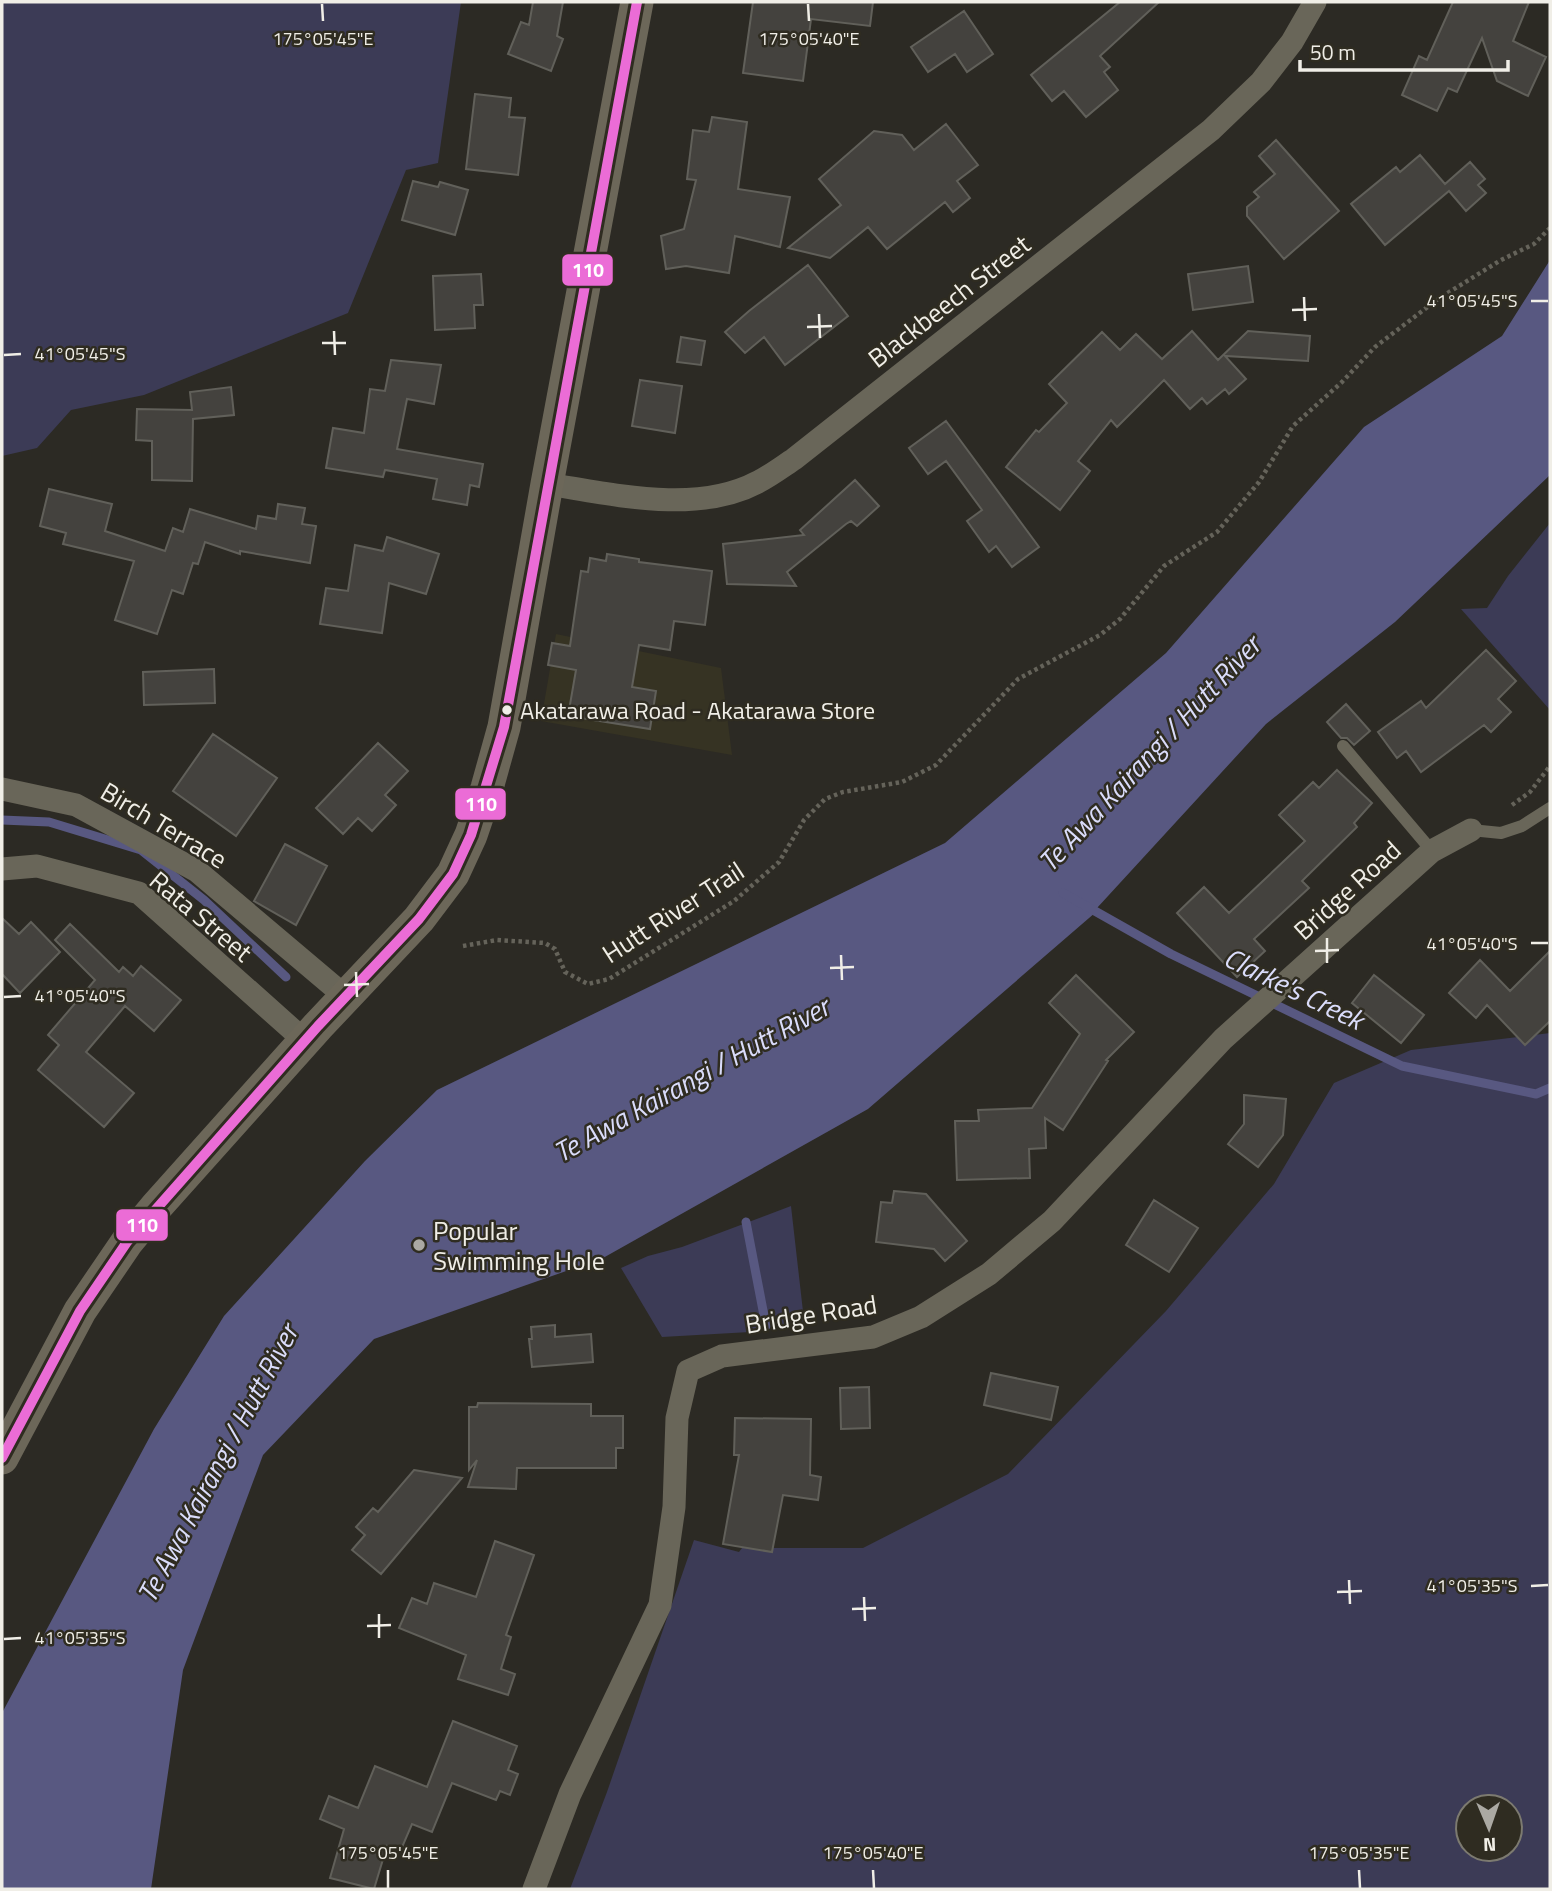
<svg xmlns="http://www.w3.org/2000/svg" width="1552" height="1891" font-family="'Titillium Web',sans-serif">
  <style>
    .built { fill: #363323 }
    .green { fill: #3c3b56; fill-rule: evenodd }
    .water { fill: #585881 }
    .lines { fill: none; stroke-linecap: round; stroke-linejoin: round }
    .stream { stroke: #585881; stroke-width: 9 }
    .building { fill: #44423e; stroke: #61605a; stroke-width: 2 }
    .path { stroke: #65635a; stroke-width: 4.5; stroke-dasharray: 3.5 3.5; stroke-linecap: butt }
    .lane { stroke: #696659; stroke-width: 12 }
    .street { stroke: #696659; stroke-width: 23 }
    .secondary { stroke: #6c6759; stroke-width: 33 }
    .bus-1-casing { stroke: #2f2c21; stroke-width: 16 }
    .bus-1 { stroke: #eb6cd6; stroke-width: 10 }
    .ticks { fill: none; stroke: #f0eee7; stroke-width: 2.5 }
    .bus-dot { fill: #f0eee7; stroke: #2f2c21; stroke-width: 2.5 }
    .poi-dot { fill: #aba9a3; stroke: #2f2c21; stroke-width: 2.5 }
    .labels { text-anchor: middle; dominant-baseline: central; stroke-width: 5; stroke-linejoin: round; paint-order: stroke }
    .bus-label { font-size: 24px; fill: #f0eee7; stroke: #2f2c21; text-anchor: start }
    .street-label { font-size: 26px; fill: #f0eee7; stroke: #2f2c21 }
    .poi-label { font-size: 26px; fill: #f0eee7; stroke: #2f2c21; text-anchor: start }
    .water-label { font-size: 28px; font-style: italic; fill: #dadcfa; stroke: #2f2c21 }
    .ticks-label { font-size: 18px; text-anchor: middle; fill: #f0eee7; stroke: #2f2c21; stroke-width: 5; stroke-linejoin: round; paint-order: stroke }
    .line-badge { stroke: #2f2c21; stroke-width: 2.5 }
    .badge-label { font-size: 19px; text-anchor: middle; font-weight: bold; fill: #fff }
  </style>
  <rect width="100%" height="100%" fill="#2c2a24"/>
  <path class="built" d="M 556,634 L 721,668 L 732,755 L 541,721 Z"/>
  <path class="green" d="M 2,2 L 461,2 L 438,163 L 406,170 L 348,313 L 144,395 L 71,410 L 37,448 L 2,456 Z
    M 1550,523 L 1550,710 L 1461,609 L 1487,608 L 1508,576 Z
    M 1550,1033 L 1550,1889 L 570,1889 L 607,1792 L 694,1540 L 739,1552 L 742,1548 L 863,1548 L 1008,1474 L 1166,1311 L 1274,1184 L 1334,1083 L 1411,1050 ZM 1468,1807 L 1510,1807 L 1510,1849 L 1468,1849 Z
    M 791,1206 L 805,1329 L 766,1326 L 750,1332 L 662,1337 L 621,1268 L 648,1256 L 682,1247 Z"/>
  <path class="water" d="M 1550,260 L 1550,475 L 1395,622 L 1266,724 L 1097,908 L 1059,893 L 1096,912 L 868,1109 L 603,1258 L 374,1339 L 263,1455 L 183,1670 L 151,1889 L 2,1889 L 2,1713 L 154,1429 L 224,1316 L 365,1161 L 437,1090 L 945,843 L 1166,653 L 1364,427 L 1502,336 Z"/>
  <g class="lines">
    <path class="stream" d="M 2,820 L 49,822 L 141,850 L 204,900 L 286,977
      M 1063,893 L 1171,954 L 1402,1066 L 1536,1094 L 1550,1088
      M 746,1222 L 766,1326"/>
  </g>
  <path class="building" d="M 533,2 L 563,2 L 557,36 L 563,39 L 551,71 L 508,54 L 521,22 L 529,25 Z
    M 753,2 L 873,2 L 870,26 L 811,19 L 803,81 L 743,73 Z
    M 1120,2 L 1159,2 L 1100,56 L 1110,67 L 1104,72 L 1118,90 L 1086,117 L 1064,91 L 1052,101 L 1031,75 Z
    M 1453,2 L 1529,2 L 1513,41 L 1546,57 L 1528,96 L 1497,81 L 1482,38 L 1457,92 L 1448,88 L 1437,111 L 1402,95 L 1419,56 L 1427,60 Z
    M 964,11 L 993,54 L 967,72 L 955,54 L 928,72 L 911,47 Z
    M 475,94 L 511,98 L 509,117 L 525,118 L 518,175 L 466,169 Z
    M 712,117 L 747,122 L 738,189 L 790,197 L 780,247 L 735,236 L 729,273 L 686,266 L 666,269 L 661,236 L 684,229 L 696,180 L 687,179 L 693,130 L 709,132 Z
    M 946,124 L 978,165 L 957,181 L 970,198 L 953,212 L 945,202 L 887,249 L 868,227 L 830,258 L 788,248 L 841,205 L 819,179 L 874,131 L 902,135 L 914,150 Z
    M 1276,140 L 1339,211 L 1284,259 L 1247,216 L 1247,207 L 1259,197 L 1254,192 L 1275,174 L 1259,156 Z
    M 1420,155 L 1445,184 L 1470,162 L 1485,179 L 1478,185 L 1486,193 L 1466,211 L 1449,191 L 1385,245 L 1351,204 L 1396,167 L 1400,172 Z
    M 413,181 L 438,187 L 440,182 L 468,190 L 455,235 L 402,220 Z
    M 808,265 L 848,316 L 785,365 L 764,337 L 745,353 L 725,332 L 749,311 Z
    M 1248,266 L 1253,302 L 1193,310 L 1188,274 Z
    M 481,274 L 483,305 L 474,305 L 475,328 L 435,330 L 433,276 Z
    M 1192,331 L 1218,360 L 1248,331 L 1310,336 L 1308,361 L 1225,356 L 1246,379 L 1229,394 L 1225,389 L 1207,404 L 1202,398 L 1190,409 L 1164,380 L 1117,427 L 1111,420 L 1078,461 L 1090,471 L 1060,510 L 1006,467 L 1036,430 L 1039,432 L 1067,403 L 1049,384 L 1102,332 L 1120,350 L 1136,334 L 1162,359 Z
    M 681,337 L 705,341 L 701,365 L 677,362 Z
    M 391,360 L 441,365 L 434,404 L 407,399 L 397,449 L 483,464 L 479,487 L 470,485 L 467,505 L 433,499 L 437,479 L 385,470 L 383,477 L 326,468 L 333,428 L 364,433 L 370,389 L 385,391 Z
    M 640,380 L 682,386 L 675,433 L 632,426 Z
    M 231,387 L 234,415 L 193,419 L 192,481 L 152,480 L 152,441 L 136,440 L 137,409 L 192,410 L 190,392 Z
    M 946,421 L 1039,547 L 1012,567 L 996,546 L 989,552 L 967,521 L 982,510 L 946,461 L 928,474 L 909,448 Z
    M 855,480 L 879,506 L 857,526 L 851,521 L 846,524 L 787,572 L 796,586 L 727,584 L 723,544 L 804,535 L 800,530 Z
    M 49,489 L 112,504 L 105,531 L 165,551 L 173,528 L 183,532 L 190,509 L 256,529 L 258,516 L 276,519 L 278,504 L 305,508 L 302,524 L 316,526 L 310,563 L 240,551 L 240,554 L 205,542 L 198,564 L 193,563 L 183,594 L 172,590 L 157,634 L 115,620 L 134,561 L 63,544 L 66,533 L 40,526 Z
    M 387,537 L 439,554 L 426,594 L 389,583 L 382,633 L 320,624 L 326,588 L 348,591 L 355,545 L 383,551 Z
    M 607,554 L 639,559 L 639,562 L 712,571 L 705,625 L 674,621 L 670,650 L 639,645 L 632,687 L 656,691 L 650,729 L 568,716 L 576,670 L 548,665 L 552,643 L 570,646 L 581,571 L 588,572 L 590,558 L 606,561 Z
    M 1486,650 L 1516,681 L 1498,699 L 1511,712 L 1491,732 L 1484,725 L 1421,772 L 1406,751 L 1397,758 L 1378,732 L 1421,701 L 1426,708 Z
    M 214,669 L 215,703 L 144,705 L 143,672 Z
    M 1346,704 L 1370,731 L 1354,745 L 1347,738 L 1341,738 L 1327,722 Z
    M 213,734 L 277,778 L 236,836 L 173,791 Z
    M 378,743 L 408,771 L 385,795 L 396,805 L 372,831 L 358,818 L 343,834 L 316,808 Z
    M 1337,770 L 1372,803 L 1354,823 L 1357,827 L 1302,881 L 1309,888 L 1254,939 L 1265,951 L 1237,977 L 1177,913 L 1204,887 L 1229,913 L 1305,841 L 1279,815 L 1313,782 L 1319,788 Z
    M 285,844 L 327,866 L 296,925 L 254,901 Z
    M 2,918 L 19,934 L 31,922 L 60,952 L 20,993 L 2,974 Z
    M 70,924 L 119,972 L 123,967 L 133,976 L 141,966 L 181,1000 L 154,1031 L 125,1006 L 86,1052 L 134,1093 L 104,1127 L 38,1070 L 59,1045 L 48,1035 L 95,980 L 55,940 Z
    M 1550,951 L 1550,1021 L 1525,1045 L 1487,1005 L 1476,1018 L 1449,993 L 1480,960 L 1510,991 Z
    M 1076,975 L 1134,1032 L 1106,1060 L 1108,1061 L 1063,1130 L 1045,1118 L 1046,1148 L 1029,1149 L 1030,1178 L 957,1180 L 955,1121 L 979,1121 L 978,1110 L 1032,1108 L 1080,1034 L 1049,1003 Z
    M 1374,975 L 1424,1015 L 1401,1043 L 1352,1003 Z
    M 1244,1095 L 1286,1099 L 1283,1135 L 1258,1167 L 1228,1144 L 1244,1124 Z
    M 894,1191 L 926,1194 L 967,1241 L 945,1261 L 934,1249 L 876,1242 L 881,1202 L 892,1203 Z
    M 1154,1200 L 1198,1228 L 1169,1272 L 1126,1245 Z
    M 555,1325 L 555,1337 L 591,1334 L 593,1362 L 532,1367 L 529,1339 L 532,1339 L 531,1327 Z
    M 991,1373 L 1058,1387 L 1051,1420 L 984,1405 Z
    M 869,1387 L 870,1428 L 841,1429 L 840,1388 Z
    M 478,1403 L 591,1404 L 591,1416 L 623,1416 L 623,1448 L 616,1448 L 616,1468 L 517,1468 L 516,1489 L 468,1487 L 477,1460 L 469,1470 L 469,1407 L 477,1407 Z
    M 735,1418 L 811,1419 L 810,1475 L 821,1477 L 818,1500 L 783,1495 L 772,1552 L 723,1544 L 739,1455 L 734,1455 Z
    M 414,1470 L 462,1478 L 381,1574 L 352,1550 L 365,1535 L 356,1527 L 373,1508 L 378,1512 Z
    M 495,1541 L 534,1555 L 506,1635 L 511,1637 L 501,1669 L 515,1674 L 508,1695 L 458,1679 L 466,1655 L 399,1628 L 412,1598 L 427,1604 L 434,1583 L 476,1597 Z
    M 453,1721 L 517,1746 L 508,1770 L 518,1774 L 510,1795 L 500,1791 L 496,1800 L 452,1783 L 432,1832 L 412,1824 L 400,1852 L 387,1846 L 374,1889 L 330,1878 L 344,1829 L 320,1819 L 329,1796 L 358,1808 L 375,1766 L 427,1787 Z"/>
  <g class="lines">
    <path class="path" d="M 1512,805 L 1530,792 L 1550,766
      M 463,946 L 497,940 L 545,943 L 555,949 L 565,972 L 588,984 L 609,979 L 734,901 L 779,862 L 804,820 L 825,799 L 843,792 L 902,782 L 936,765 L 1018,679 L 1100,635 L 1120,619 L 1164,566 L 1217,532 L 1259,482 L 1293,426 L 1342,382 L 1375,347 L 1438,299 L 1501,260 L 1534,244 L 1550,228"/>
    <path class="lane" d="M 1343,746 L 1432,851
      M 1471,830 L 1501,833 L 1522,826 L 1550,808"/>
    <path class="street" d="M 547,484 C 612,494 696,515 758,482 C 770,476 782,467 794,459 L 1211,130 L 1261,82 L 1292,42 L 1315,2
      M 2,789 L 76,805 L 197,871 L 346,997
      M 2,869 L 37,866 L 139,893 L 305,1041
      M 534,1889 L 570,1794 L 660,1605 L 674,1507 L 677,1418 L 688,1371 L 722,1356 L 873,1337 L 921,1317 L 989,1274 L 1052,1221 L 1223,1039 L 1432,851 L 1471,830"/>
    <path class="secondary" d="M 2,1458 L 80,1311 L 127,1242 L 156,1207 L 318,1026 L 419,919 L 453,874 L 471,835 L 487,788 L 504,727 L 547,484 L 637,2"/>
    <defs>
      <path id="bus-1" d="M 2,1458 L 80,1311 L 127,1242 L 318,1026 L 419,919 L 453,874 L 471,835 L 504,727 L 637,2"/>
    </defs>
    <use href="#bus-1" class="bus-1-casing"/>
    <use href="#bus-1" class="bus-1"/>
  </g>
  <path class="ticks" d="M 322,4 L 323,21M 808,4 L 809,21M 1304,297 L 1305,321M 1531,301 L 1548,301M 1292,310 L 1317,309M 819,314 L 820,338M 807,327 L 832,326M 334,331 L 335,355M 322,343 L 346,343M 4,355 L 21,354M 1327,938 L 1327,963M 1531,943 L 1548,943M 1315,951 L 1339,950M 841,955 L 842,980M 830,968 L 854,967M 356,972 L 357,997M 344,985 L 369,984M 4,997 L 21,996M 1349,1580 L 1350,1604M 1531,1586 L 1548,1585M 1337,1592 L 1362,1591M 864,1597 L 865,1621M 852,1609 L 876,1608M 379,1614 L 379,1638M 367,1626 L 391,1625M 4,1639 L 21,1638M 388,1870 L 388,1888M 873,1870 L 874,1888M 1359,1870 L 1360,1888"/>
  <circle class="bus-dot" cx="507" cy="710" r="6"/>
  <circle class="poi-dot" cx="419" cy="1245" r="7"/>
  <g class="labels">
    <g class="bus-label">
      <text x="520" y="710">Akatarawa Road - Akatarawa Store</text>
    </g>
    <g class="street-label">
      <text transform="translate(949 301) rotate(-38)">Blackbeech Street</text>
      <text transform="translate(164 825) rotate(31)">Birch Terrace</text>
      <text transform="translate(1347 890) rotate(-42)">Bridge Road</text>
      <text transform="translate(673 912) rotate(-33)">Hutt River Trail</text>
      <text transform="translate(201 916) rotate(40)">Rata Street</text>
      <text transform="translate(811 1314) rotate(-9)">Bridge Road</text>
    </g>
    <g class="poi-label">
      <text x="433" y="1230">Popular<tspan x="433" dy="30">Swimming Hole</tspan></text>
    </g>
    <g class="water-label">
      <text transform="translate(1149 753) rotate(-47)">Te Awa Kairangi / Hutt River</text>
      <text transform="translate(1294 988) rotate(26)">Clarke's Creek</text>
      <text transform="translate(691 1079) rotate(-29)">Te Awa Kairangi / Hutt River</text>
      <text transform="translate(217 1463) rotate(-62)">Te Awa Kairangi / Hutt River</text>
    </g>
  </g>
  <g class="ticks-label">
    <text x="323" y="45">175°05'45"E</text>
    <text x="809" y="45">175°05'40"E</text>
    <text x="1472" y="307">41°05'45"S</text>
    <text x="80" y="360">41°05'45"S</text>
    <text x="1472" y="950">41°05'40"S</text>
    <text x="80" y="1002">41°05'40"S</text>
    <text x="1472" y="1592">41°05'35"S</text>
    <text x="80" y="1644">41°05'35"S</text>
    <text x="388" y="1859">175°05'45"E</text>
    <text x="873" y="1859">175°05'40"E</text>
    <text x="1359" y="1859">175°05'35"E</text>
  </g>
  <g class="line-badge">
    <rect x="561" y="253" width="53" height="34" rx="7" fill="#eb6cd6"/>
    <rect x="454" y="787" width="53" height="34" rx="7" fill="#eb6cd6"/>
    <rect x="115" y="1208" width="54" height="34" rx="7" fill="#eb6cd6"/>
  </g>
  <g class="badge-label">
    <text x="588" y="277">110</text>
    <text x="481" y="811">110</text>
    <text x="142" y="1232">110</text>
  </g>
  <rect width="1552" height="1891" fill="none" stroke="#f0eee7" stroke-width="7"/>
  <g transform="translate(1489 1828) rotate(178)"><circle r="33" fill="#2f2c21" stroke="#7c7a70" stroke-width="2"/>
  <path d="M0-5L12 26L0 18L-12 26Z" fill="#aba9a3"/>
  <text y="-10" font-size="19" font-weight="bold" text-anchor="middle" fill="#f0eee7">N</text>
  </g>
  <path d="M1300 60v10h208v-10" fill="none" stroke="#f0eee7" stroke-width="3.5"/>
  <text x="1310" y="60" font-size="21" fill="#f0eee7" stroke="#2f2c21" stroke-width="5" paint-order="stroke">50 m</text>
</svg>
